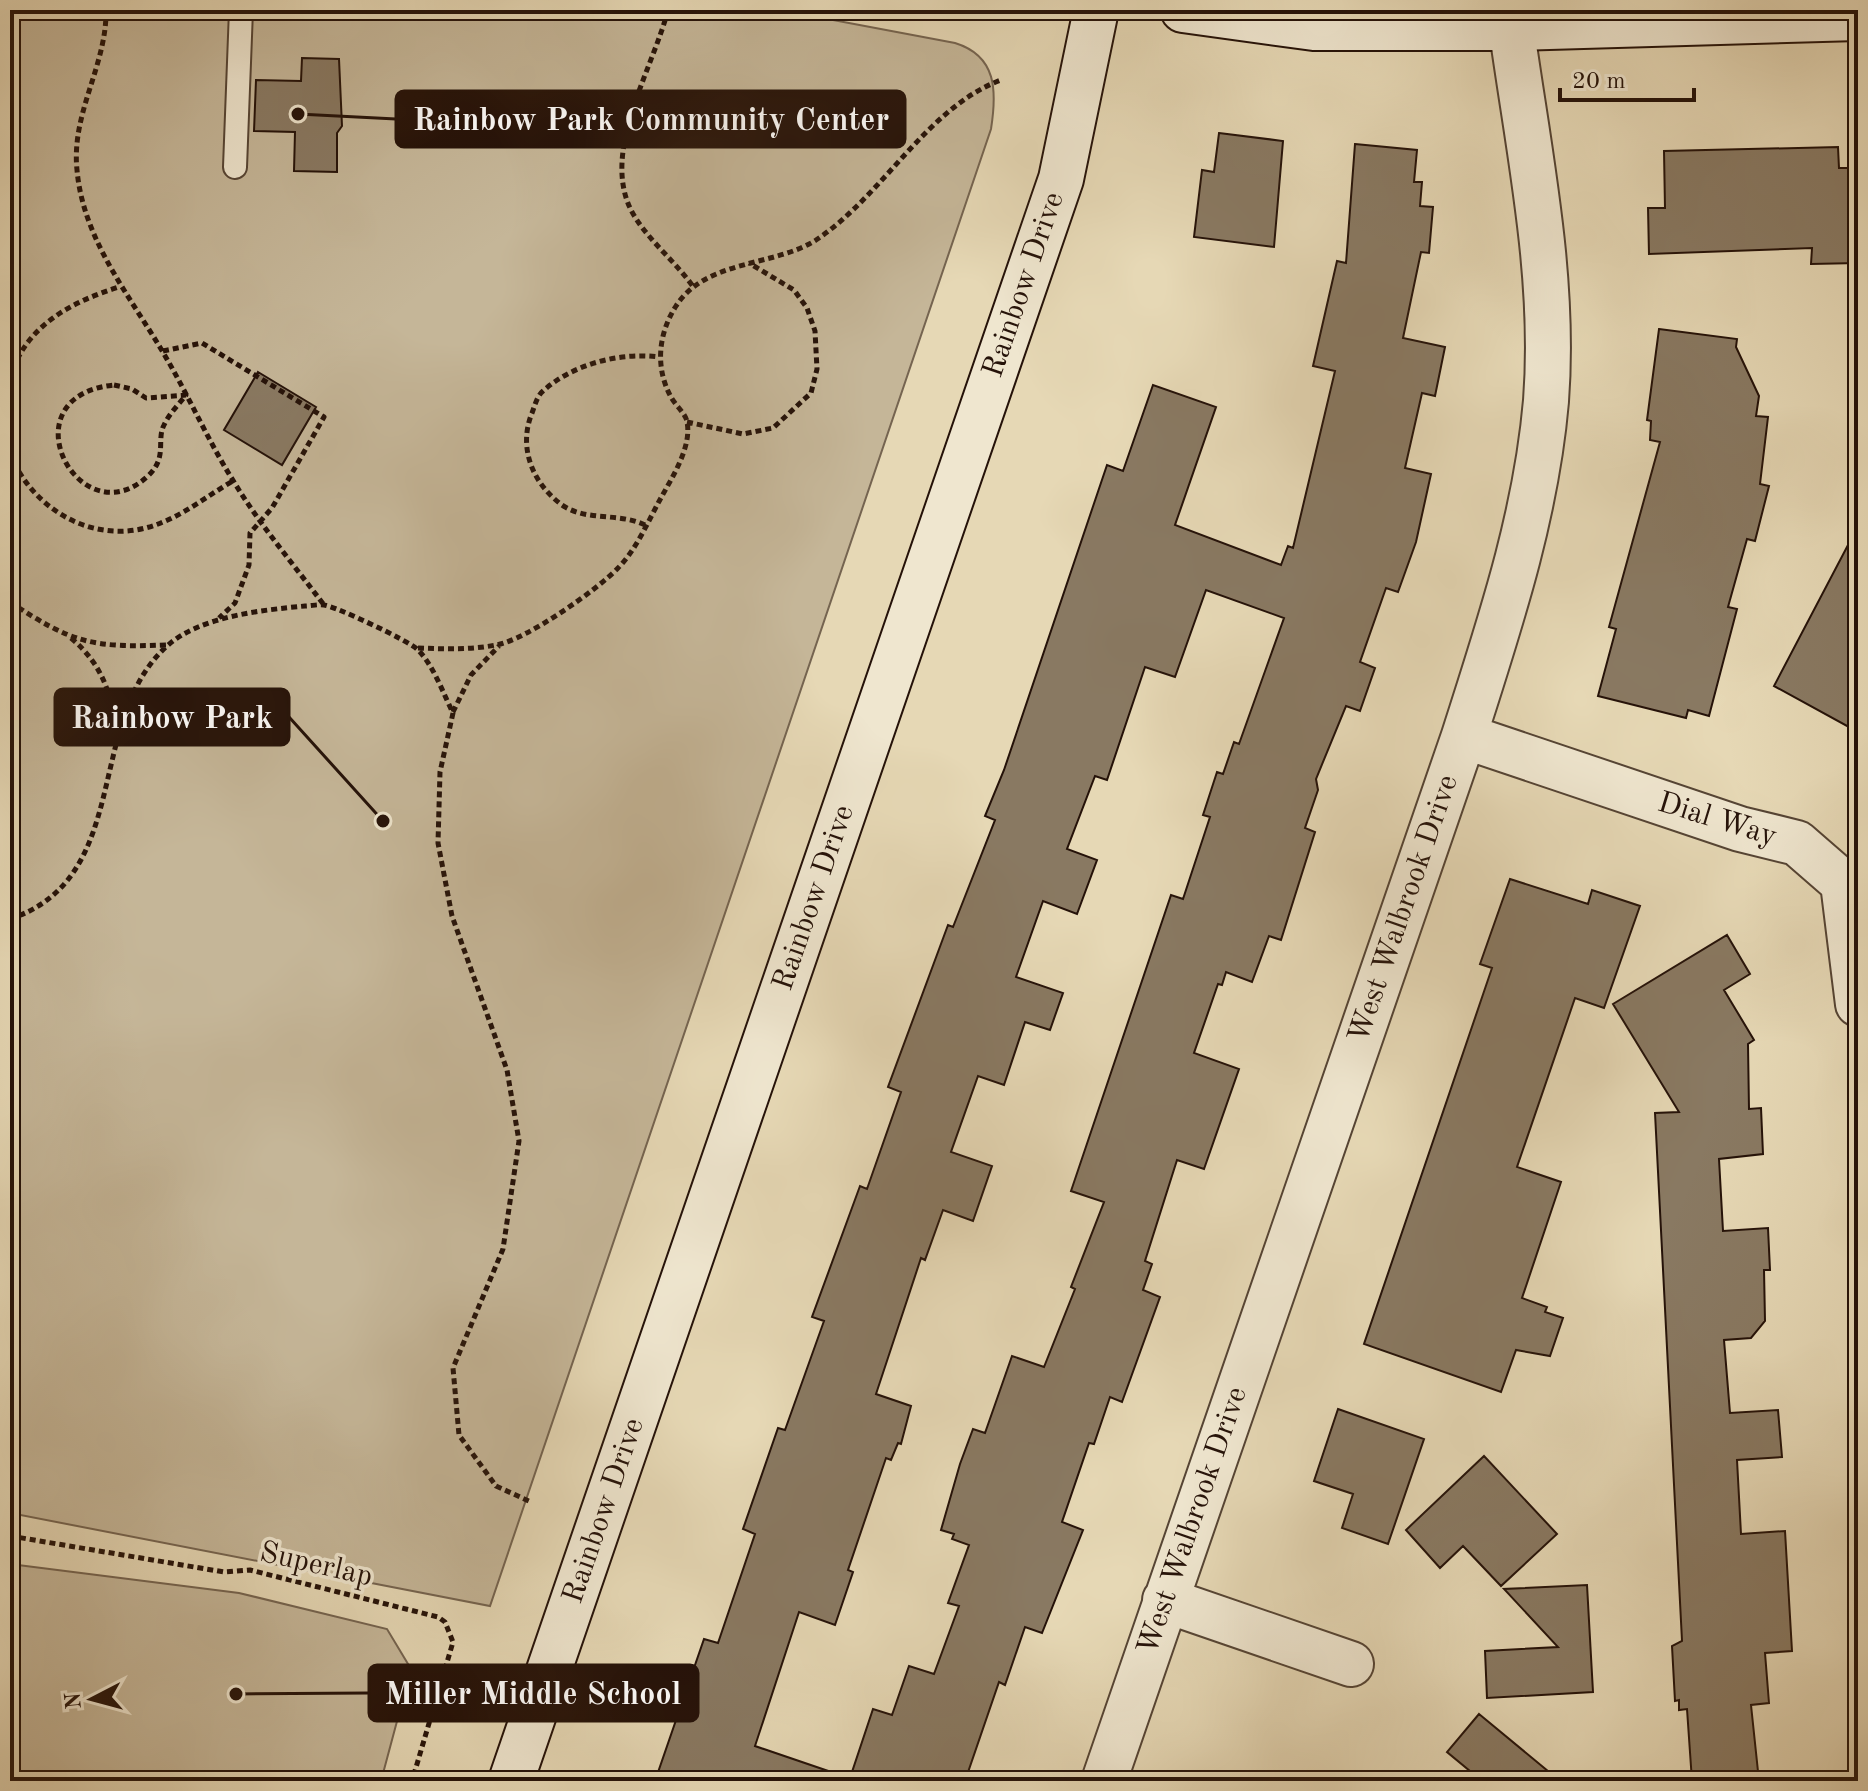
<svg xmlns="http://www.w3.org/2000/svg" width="1868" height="1791" font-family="'Old Standard TT',serif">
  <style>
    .green { fill: #c5b698; stroke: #756450; stroke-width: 2 }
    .building { fill: #897962; stroke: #251209; stroke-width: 2 }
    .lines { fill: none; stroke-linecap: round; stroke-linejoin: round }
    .lane-casing { stroke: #554434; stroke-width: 26 }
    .street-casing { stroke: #554434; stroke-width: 48 }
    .secondary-casing { stroke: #251209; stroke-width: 48 }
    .path { stroke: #251209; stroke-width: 5; stroke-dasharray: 6 4; stroke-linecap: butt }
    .lane { stroke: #efe6cf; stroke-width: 22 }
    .street { stroke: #efe6cf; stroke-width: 44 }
    .secondary { stroke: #efe6cf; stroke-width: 44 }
    .labels { text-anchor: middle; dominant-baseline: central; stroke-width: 7; stroke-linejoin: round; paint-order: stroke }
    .street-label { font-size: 30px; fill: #251209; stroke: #efe6cf }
    .leader { fill: none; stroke: #251209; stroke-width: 3 }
    .callout-dot { fill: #251209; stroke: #efe6cf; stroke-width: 3 }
    .callout { fill: #251209; stroke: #251209; stroke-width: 3 }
    .callout-label { font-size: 32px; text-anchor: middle; font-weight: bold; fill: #fff }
  </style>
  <rect width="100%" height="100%" fill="#e6d8b5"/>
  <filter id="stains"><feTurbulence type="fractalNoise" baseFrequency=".0025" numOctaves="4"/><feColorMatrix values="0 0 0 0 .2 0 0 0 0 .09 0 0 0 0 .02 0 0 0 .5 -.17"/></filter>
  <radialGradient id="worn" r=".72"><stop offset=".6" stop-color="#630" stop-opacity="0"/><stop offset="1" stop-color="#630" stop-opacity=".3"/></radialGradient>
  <path class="green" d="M 10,10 L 780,10 L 955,43 C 997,56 997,91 991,129 L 490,1606 L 10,1513 Z
    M 10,1564 L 239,1593 L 387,1629 L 411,1669 L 381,1781 L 10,1781 Z"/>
  <path class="building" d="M 302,58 L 339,59 L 342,126 L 337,133 L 337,172 L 294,171 L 295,132 L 254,131 L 256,80 L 301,81 Z
    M 1219,133 L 1283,141 L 1274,247 L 1194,237 L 1202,170 L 1214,172 Z
    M 1355,144 L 1417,150 L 1414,182 L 1422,182 L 1420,206 L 1433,207 L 1429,253 L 1421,252 L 1403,338 L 1445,347 L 1435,396 L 1422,393 L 1405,468 L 1431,474 L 1416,542 L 1398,592 L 1386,588 L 1360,662 L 1375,668 L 1360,711 L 1346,706 L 1316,779 L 1318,790 L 1305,828 L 1315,832 L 1281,940 L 1269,936 L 1252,982 L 1226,972 L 1222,985 L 1218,984 L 1194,1053 L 1239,1069 L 1204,1169 L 1177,1160 L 1145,1261 L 1152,1264 L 1143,1290 L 1160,1297 L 1122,1402 L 1110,1397 L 1094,1444 L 1089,1443 L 1062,1522 L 1083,1530 L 1042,1633 L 1025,1627 L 1005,1685 L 999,1682 L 965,1781 L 849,1781 L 873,1709 L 892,1715 L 909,1666 L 934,1674 L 959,1606 L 948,1603 L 969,1545 L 952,1539 L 954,1534 L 941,1530 L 960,1464 L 973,1429 L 985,1433 L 1012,1356 L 1044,1367 L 1075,1289 L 1071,1287 L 1104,1202 L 1071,1191 L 1171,895 L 1183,899 L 1210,817 L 1203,815 L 1217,772 L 1223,774 L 1234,742 L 1239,744 L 1284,618 L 1206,590 L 1175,677 L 1145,667 L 1107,780 L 1095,776 L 1067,849 L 1097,860 L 1077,914 L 1043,901 L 1016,977 L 1063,993 L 1050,1030 L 1025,1022 L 1004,1085 L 978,1076 L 951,1152 L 992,1166 L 973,1221 L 943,1210 L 925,1260 L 921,1258 L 876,1394 L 911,1406 L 901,1444 L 898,1443 L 891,1460 L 886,1458 L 848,1570 L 853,1572 L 835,1625 L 799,1612 L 755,1746 L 840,1775 L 839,1781 L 655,1781 L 704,1639 L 718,1643 L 755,1534 L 743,1529 L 778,1428 L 785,1430 L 824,1321 L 812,1317 L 860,1186 L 867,1189 L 901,1092 L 888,1087 L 948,925 L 953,927 L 995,820 L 985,816 L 1004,770 L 1107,465 L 1123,471 L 1153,385 L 1216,407 L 1175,525 L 1281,565 L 1288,546 L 1293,548 L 1335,371 L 1313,366 L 1337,261 L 1346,263 Z
    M 1838,147 L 1839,168 L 1858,168 L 1858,263 L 1811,264 L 1812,248 L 1649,254 L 1648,208 L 1665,208 L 1664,151 Z
    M 1659,329 L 1737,339 L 1736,347 L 1759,396 L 1756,416 L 1768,417 L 1760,484 L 1769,486 L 1755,541 L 1747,539 L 1728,607 L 1737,609 L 1709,716 L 1688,710 L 1686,718 L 1598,696 L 1616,629 L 1609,627 L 1660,442 L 1650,440 L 1651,421 L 1647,420 Z
    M 258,372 L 316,407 L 282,465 L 224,430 Z
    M 1858,526 L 1858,732 L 1774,686 Z
    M 1510,879 L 1588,904 L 1592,890 L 1640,906 L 1604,1008 L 1575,998 L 1517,1167 L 1561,1182 L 1522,1298 L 1547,1307 L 1545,1312 L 1563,1318 L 1550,1356 L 1516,1350 L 1501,1392 L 1364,1344 L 1492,968 L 1480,964 Z
    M 1727,935 L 1750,974 L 1724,990 L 1754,1040 L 1748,1044 L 1749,1109 L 1761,1108 L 1763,1154 L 1719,1159 L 1723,1231 L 1768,1228 L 1770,1270 L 1764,1270 L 1765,1321 L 1751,1338 L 1724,1340 L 1730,1413 L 1778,1410 L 1782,1457 L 1737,1460 L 1741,1534 L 1785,1531 L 1792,1651 L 1765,1653 L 1769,1703 L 1751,1705 L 1759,1781 L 1692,1781 L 1687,1709 L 1679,1710 L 1679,1700 L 1675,1701 L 1672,1646 L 1682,1641 L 1655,1113 L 1679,1112 L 1613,1004 Z
    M 1338,1409 L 1424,1439 L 1388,1544 L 1342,1528 L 1353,1494 L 1314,1481 Z
    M 1484,1456 L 1557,1534 L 1501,1586 L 1463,1546 L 1440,1568 L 1406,1530 Z
    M 1587,1585 L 1593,1692 L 1487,1698 L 1485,1651 L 1558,1647 L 1504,1589 Z
    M 1479,1714 L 1560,1781 L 1482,1781 L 1447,1752 Z"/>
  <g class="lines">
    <defs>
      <path id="lane" d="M 235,167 L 241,10"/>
      <path id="street" d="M 1464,736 L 1740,829 L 1797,843 L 1843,883 L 1858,1004
        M 1165,1600 L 1351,1664
        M 1104,1781 L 1464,736 C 1499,626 1536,517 1546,401 C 1556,270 1526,140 1509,10"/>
      <path id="secondary" d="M 1183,10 L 1314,28 L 1512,28 L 1858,18
        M 511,1781 L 1061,179 L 1096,10"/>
    </defs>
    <use href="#lane" class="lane-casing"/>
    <use href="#street" class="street-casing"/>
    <use href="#secondary" class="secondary-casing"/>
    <path class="path" d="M 106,10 C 107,65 71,113 77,170 C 83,238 127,292 161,349 C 187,392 207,439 234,482 C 260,525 294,565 324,605
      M 668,10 C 652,72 597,157 635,217 C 651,243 677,263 694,288
      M 163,351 L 202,343 L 324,417 L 272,508 L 250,533 L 249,565 L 235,603 L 219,618
      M 10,378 C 25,326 71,302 119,287
      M 114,385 L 132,389 L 146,398 L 186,395 C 179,404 169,414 164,425 C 156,441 168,457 148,476 C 79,540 4,396 114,385 Z
      M 687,422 L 743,434 L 773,428 L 811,393 L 817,369 L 815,331 L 807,308 L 794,290 L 749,263
      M 10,454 C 35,514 101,549 163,522 C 188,512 210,494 233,481
      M 645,525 C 618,512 587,522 562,505 C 532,483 518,447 532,413 C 535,405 537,396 543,391 C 573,364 620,352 659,357
      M 10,602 C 72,643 92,648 166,645
      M 71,638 C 104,666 112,696 117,737
      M 418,648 C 444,649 470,650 496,645 C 526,640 597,590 618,568 C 637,549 649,519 662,496 C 673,476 692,446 687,422 C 686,414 675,405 671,397 C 655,368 658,334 676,306 C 706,259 774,267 816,240 C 884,195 926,108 1001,80
      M 453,712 L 471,675 L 499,646
      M 10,919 C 134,878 84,721 167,646 C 200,616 263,610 305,606 C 311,606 318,604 324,605 C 335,606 409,641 417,649 C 433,664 443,693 453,713 L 440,772 L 438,843 L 452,916 L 507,1070 L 519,1141 L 503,1249 L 453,1368 L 459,1435 L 496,1486 L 531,1502
      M 10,1536 L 224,1572 L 250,1570 L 438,1617 L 445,1622 L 453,1642 L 412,1781"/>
    <use href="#lane" class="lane"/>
    <use href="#street" class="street"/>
    <use href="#secondary" class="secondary"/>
  </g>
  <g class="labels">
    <g class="street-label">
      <text transform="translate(1024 285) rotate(-71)">Rainbow Drive</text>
      <text transform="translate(1717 820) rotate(17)">Dial Way</text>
      <text transform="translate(814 898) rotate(-71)">Rainbow Drive</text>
      <text transform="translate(1404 909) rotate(-71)">West Walbrook Drive</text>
      <text transform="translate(604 1511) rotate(-71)">Rainbow Drive</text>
      <text transform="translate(1193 1521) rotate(-71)">West Walbrook Drive</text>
      <text transform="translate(316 1565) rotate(13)">Superlap</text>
    </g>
  </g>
  <path class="leader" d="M298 114L396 119M383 821L289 717M236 1694L369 1693"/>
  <g class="callout-dot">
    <circle cx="298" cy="114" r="8"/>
    <circle cx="383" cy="821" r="8"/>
    <circle cx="236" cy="1694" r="8"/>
  </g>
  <g class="callout">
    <rect x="396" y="91" width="509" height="56" rx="8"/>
    <rect x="55" y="689" width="234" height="56" rx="8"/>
    <rect x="369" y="1665" width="329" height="56" rx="8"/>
  </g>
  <g class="callout-label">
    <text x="651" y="130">Rainbow Park Community Center</text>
    <text x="172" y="728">Rainbow Park</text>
    <text x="533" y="1704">Miller Middle School</text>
  </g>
  <rect width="1868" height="1791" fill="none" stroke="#e6d8b5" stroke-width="40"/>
  <rect x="12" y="12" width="1844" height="1767" fill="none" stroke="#251209" stroke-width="4"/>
  <rect x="20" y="20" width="1828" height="1751" fill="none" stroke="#251209" stroke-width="2"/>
  <g transform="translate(92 1699) rotate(264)" stroke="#efe6cf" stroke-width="6" paint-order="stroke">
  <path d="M0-6L14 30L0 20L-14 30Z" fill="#251209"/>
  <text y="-12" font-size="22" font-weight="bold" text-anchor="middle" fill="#251209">N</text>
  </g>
  <path d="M1560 88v12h134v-12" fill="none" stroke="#251209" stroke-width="4"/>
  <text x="1572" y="88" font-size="24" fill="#251209" stroke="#efe6cf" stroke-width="6" paint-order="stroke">20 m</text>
  <rect width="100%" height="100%" filter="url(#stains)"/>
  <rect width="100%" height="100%" fill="url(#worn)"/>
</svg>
